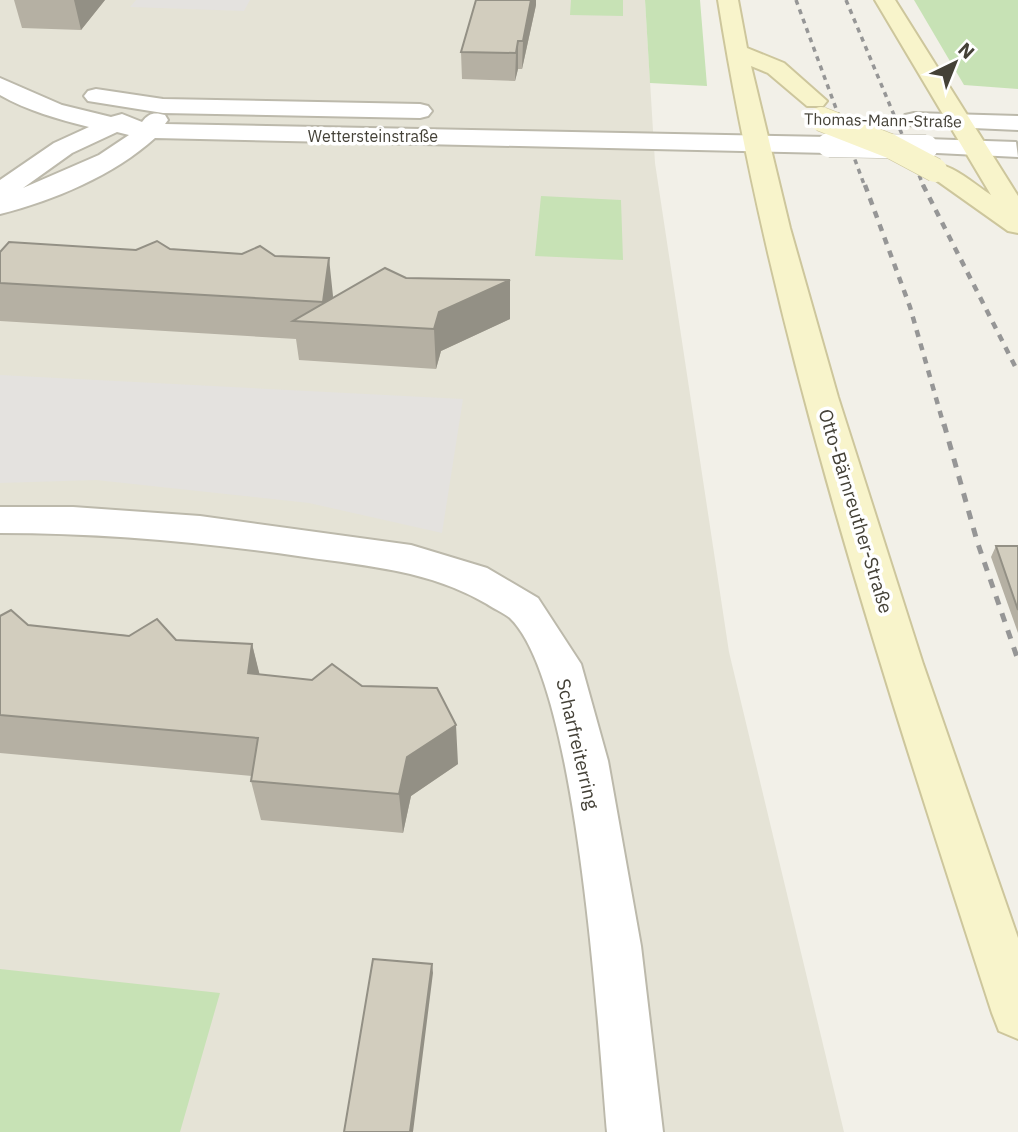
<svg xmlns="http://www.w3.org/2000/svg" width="1018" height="1132" font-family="'IBM Plex Sans',sans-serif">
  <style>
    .residential { fill: #e5e3d6 }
    .green { fill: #c7e2b5 }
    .parking { fill: #e4e2df }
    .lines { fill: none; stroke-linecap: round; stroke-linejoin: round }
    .street-casing { stroke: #bcb9ab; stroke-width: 4 }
    .secondary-casing { stroke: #cdc69c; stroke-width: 4 }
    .street { fill: #fff; fill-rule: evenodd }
    .secondary { fill: #f8f4cb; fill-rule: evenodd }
    .rail-far2 { stroke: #969696; stroke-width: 3.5; stroke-dasharray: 5 5; stroke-linecap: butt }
    .rail-far1 { stroke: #969696; stroke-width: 4.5; stroke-dasharray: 7 7; stroke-linecap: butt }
    .rail { stroke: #969696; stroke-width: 5; stroke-dasharray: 9 9; stroke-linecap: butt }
    .street-bridge-casing { stroke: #bcb9ab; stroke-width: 25; stroke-linecap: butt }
    .secondary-bridge-casing { stroke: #cdc69c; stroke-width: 25; stroke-linecap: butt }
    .street-bridge { stroke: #fff; stroke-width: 24 }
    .secondary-bridge { stroke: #f8f4cb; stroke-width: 24 }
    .wall { fill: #b5b0a3 }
    .shaded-wall { fill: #939085 }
    .building { fill: #d2cdbe; stroke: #939085; stroke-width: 2 }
    .labels { text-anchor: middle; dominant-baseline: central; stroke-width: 7; stroke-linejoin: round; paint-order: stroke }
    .far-street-label { font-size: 16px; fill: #444137; stroke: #fff }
    .street-label { font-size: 19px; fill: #444137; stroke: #fff }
  </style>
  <rect width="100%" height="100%" fill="#f2f0e8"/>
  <path class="residential" d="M 0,0 L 645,0 L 655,163 L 729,652 L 844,1132 L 0,1132 Z"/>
  <path class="green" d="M 571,0 L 623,0 L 623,16 L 570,15 Z
    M 645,0 L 700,0 L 707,86 L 650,83 Z
    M 914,0 L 1018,0 L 1018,89 L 964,85 Z
    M 541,196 L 621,200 L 623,260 L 535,256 Z
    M 0,969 L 220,993 L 180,1132 L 0,1132 Z"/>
  <path class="parking" d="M 136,0 L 250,0 L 244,11 L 130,7 Z
    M 0,375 L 463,399 L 442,533 L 309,503 L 96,480 L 0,483 Z"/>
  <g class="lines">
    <defs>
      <path id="street" d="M 0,78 L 62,105 L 111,117 L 122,114 L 142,122 C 149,113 154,112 165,115 L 168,120 L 165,124 L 829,137 L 838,140 L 842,145 L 838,150 L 829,153 L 155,138 C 114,175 53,201 0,214 L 0,180 L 54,143 L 89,127 C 58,119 28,111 0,95 ZM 117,132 L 129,135 L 99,155 L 23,188 L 72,153 Z
        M 96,89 L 163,99 L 420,104 L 428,106 L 432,111 L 428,116 L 420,118 L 163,113 L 88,101 L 84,96 L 88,91 Z
        M 914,113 L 1018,116 L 1018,130 L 905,125 L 902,120 L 905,115 Z
        M 926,139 L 1016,142 L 1018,157 L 917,152 L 913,147 L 917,142 Z
        M 0,507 L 73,507 L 200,516 L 411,545 L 487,568 L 538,598 L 581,664 L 608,761 L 641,946 L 663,1132 L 607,1132 C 598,1030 578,683 510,618 C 504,613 494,609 487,604 C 431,571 369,566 305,557 C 203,542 103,533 0,533 Z"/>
      <path id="secondary" d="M 718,0 L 738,0 L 747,48 L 784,63 L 827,101 L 823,106 L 807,106 L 768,73 L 751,66 L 790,228 L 838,397 L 923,664 L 1018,938 L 1018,1039 L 999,1031 L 992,1013 C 885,681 773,345 718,0 Z
        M 875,0 L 895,0 L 1018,196 L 1018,233 L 1008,231 L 922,170 L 926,165 C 948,159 972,183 991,195 Z"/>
    </defs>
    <use href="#street" class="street-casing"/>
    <use href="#secondary" class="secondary-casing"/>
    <use href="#street" class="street"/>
    <use href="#secondary" class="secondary"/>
    <path class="rail-far2" d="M 796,0 L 865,187
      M 846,0 L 924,187"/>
    <path class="rail-far1" d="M 865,185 L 910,307 L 944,426
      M 923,185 L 1018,372"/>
    <path class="rail" d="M 944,424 L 977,541 L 1018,660"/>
    <defs>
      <path id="street-bridge" d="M 829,145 L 926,147"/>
      <path id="secondary-bridge" d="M 821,119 L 890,146 L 935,170"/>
    </defs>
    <use href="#street-bridge" class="street-bridge-casing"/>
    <use href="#secondary-bridge" class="secondary-bridge-casing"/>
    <use href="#street-bridge" class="street-bridge"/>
    <use href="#secondary-bridge" class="secondary-bridge"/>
  </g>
  <path class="wall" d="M 14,0 L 105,0 L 81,30 L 22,28 Z
    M 536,5 L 522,69 L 518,69 L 515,81 L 462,79 L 461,52 Z
    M 170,249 L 333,298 L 406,278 L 510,319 L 441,351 L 436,369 L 299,360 L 296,339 L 0,321 L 0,252 Z
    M 996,546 L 1018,546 L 1018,633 L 991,557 Z
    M 0,616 L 28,625 L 176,640 L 252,644 L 259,674 L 458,764 L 411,796 L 403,833 L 261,820 L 251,781 L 252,776 L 0,753 Z"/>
  <path class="shaded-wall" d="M 74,0 L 105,0 L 81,30 Z
    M 531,0 L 536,0 L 536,5 L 522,69 L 523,41 Z
    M 518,41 L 518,69 L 515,81 L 516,53 Z
    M 329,258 L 333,296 L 330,323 L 326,323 L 323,302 Z
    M 510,280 L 510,319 L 441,351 L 436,369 L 434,329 L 439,312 Z
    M 252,644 L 262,684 L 248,673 Z
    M 456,725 L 458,764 L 411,796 L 403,833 L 399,794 L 407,757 Z
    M 432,964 L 433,973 L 413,1132 L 410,1132 Z"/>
  <path class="building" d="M 476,0 L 531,0 L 523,41 L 518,41 L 516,53 L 461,52 Z
    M 157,241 L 170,249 L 242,254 L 260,246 L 275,256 L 329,258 L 323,302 L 0,283 L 0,252 L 9,242 L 136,250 Z
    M 385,268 L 406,278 L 510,280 L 439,312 L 434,329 L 293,321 Z
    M 996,546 L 1018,546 L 1018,610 Z
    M 11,610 L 28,625 L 129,636 L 157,619 L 176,640 L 252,644 L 248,673 L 312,680 L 332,664 L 362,686 L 437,688 L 456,725 L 407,757 L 399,794 L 251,781 L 258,738 L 0,715 L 0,616 Z
    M 373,959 L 432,964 L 410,1132 L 344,1132 Z"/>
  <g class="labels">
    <g class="far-street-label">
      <text transform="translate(883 120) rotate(1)">Thomas-Mann-Straße</text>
      <text x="373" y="136">Wettersteinstraße</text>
    </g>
    <g class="street-label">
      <text transform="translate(856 511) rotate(73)">Otto-Bärnreuther-Straße</text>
      <text transform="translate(578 744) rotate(77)">Scharfreiterring</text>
    </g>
  </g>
  <g transform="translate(955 63) rotate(43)" stroke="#ffffff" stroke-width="5" paint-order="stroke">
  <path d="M0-5L12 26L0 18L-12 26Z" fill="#444137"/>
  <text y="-10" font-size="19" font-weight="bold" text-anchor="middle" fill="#444137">N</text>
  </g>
</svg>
